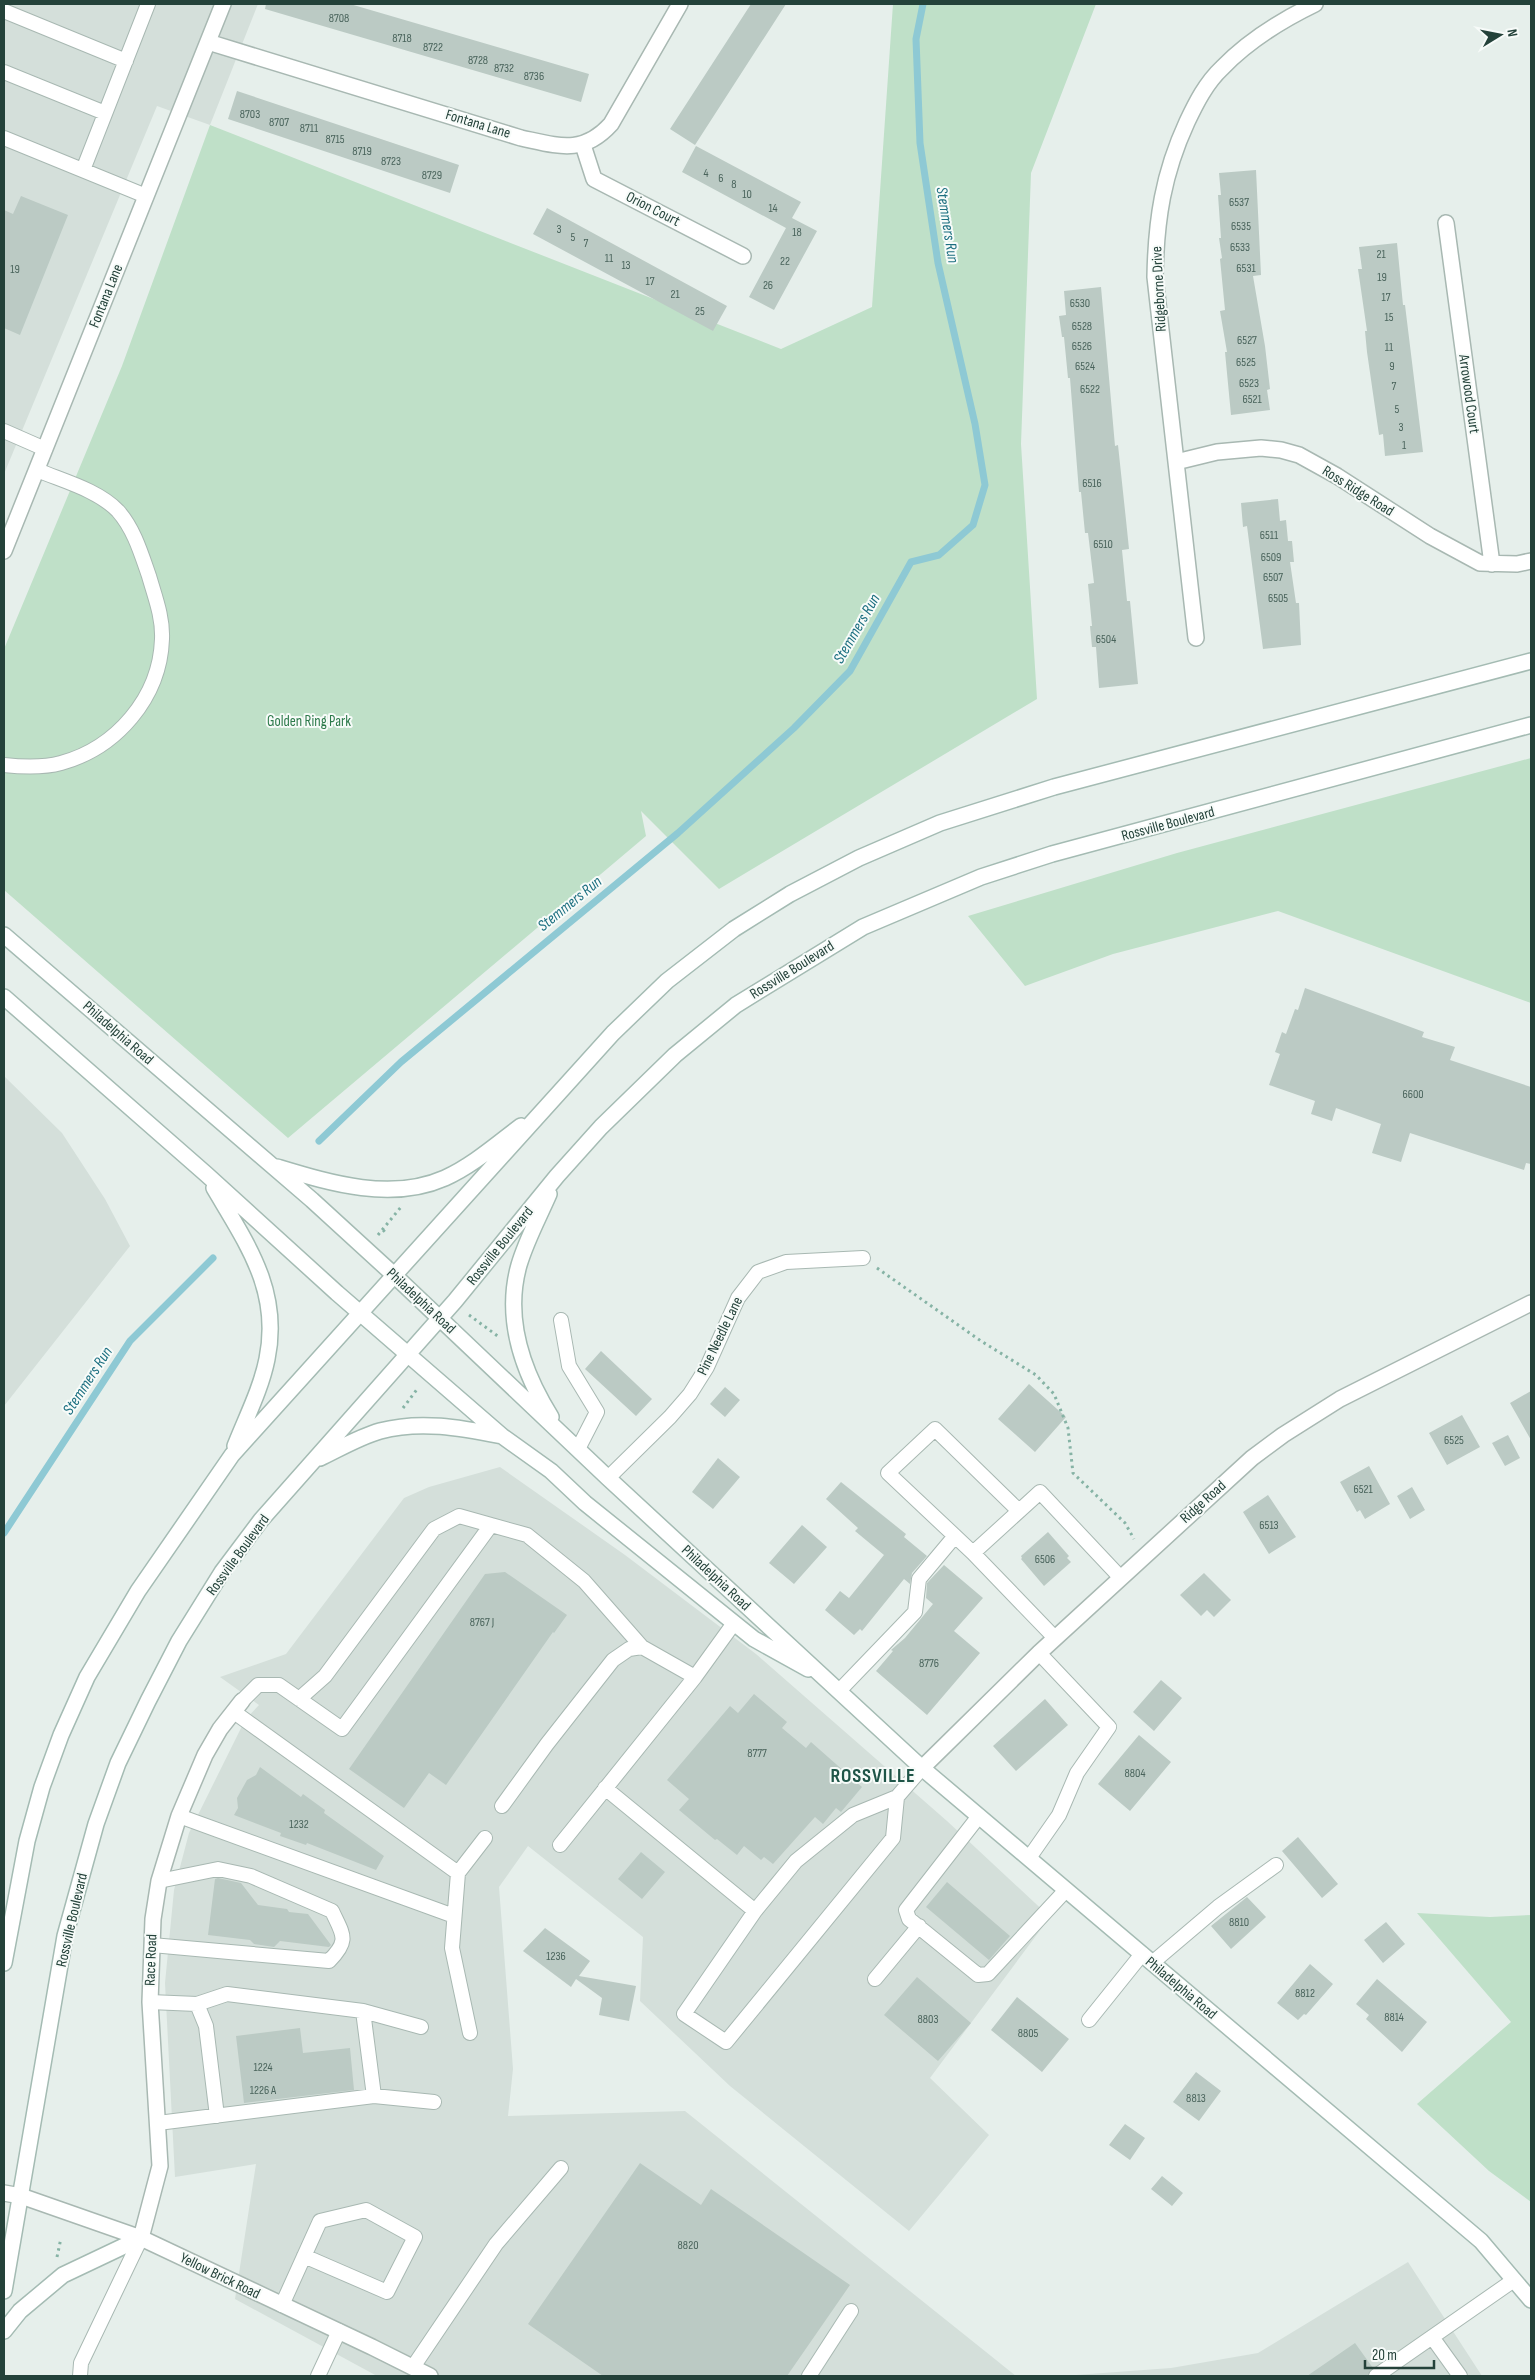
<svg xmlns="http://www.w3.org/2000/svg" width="1535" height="2380" font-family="'Sofia Sans Condensed',sans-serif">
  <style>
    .built { fill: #d4dfda }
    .green { fill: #bfe0c8 }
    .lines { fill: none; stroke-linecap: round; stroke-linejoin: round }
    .stream { stroke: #8ec9d4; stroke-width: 7 }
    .building { fill: #bbcac4 }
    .lane-casing { stroke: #a8b8b2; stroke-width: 16 }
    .street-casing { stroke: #a8b8b2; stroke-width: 18 }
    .secondary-casing { stroke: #a4bbb3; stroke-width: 18 }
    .path { stroke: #86b3a5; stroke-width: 3; stroke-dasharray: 2.5 4; stroke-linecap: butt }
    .lane { stroke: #fff; stroke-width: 14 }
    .street { stroke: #fff; stroke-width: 15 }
    .secondary { stroke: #fff; stroke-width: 15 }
    .labels { text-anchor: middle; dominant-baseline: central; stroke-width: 4; stroke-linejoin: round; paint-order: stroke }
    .number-label { font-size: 12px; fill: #4a645c }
    .street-label { font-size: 15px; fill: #24423a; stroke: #f7fbf9 }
    .park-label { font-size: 15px; fill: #2d7a4b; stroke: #f7fbf9 }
    .water-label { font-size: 16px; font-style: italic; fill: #1c6f80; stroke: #f7fbf9 }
    .district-label { font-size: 20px; font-weight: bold; letter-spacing: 1px; fill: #1f5548; stroke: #f7fbf9 }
  </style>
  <rect width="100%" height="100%" fill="#e6efeb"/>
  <path class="built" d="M 4,4 L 258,4 L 210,125 L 157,106 L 4,474 Z
    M 4,1076 L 62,1133 L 105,1199 L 130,1246 L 4,1406 Z
    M 500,1467 L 625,1555 L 756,1654 L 947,1821 L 1050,1917 L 930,2078 L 989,2135 L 909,2231 L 730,2086 L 640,2001 L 643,1937 L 528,1846 L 499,1887 L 513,2069 L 508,2116 L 685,2111 L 1016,2376 L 377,2376 L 235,2299 L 256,2164 L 175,2177 L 165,1983 L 174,1890 L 189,1833 L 245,1720 L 259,1705 L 220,1677 L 286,1654 L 404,1498 L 429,1487 Z
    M 1408,2262 L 1482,2376 L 1062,2376 L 1171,2368 L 1258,2353 Z"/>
  <path class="green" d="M 893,4 L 1096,4 L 1031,173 L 1021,444 L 1037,699 L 719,889 L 641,811 L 646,836 L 288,1138 L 4,890 L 4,649 L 122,366 L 210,125 L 781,349 L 872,307 Z
    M 1531,758 L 1531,1003 L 1278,911 L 1113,954 L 1025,986 L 968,916 L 1177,853 Z
    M 1417,1913 L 1490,1917 L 1531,1915 L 1531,2202 L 1489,2171 L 1417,2104 L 1511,2022 Z"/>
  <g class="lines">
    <path class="stream" d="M 319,1141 L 401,1062 L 678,833 L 794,728 L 850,671 L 911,562 L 939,555 L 973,525 L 985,485 L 975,424 L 938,263 L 920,143 L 916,39 L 923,4
      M 4,1533 L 130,1341 L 213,1258"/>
  </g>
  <path class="building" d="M 266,4 L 350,4 L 589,74 L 581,102 L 265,9 Z
    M 751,4 L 786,4 L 695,145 L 670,129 Z
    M 237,91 L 459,165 L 450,193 L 228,119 Z
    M 696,146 L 801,202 L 792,218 L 817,231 L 774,310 L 749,297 L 786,228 L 682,172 Z
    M 1256,170 L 1261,275 L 1253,276 L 1265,346 L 1270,389 L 1267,390 L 1270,410 L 1231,415 L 1225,352 L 1227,352 L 1220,311 L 1225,310 L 1220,259 L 1222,258 L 1219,238 L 1221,238 L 1218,195 L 1221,195 L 1219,173 Z
    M 21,196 L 68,215 L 20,335 L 4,328 L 4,210 L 13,214 Z
    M 547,208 L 727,306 L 713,331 L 533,234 Z
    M 1397,243 L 1403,305 L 1405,305 L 1423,452 L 1385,456 L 1383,434 L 1379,435 L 1367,352 L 1365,331 L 1367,331 L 1358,269 L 1362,269 L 1359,247 Z
    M 1101,287 L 1115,446 L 1118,445 L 1126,520 L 1129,549 L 1122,550 L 1127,601 L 1130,601 L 1138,684 L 1099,688 L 1096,647 L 1092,647 L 1090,626 L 1092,626 L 1088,584 L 1094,583 L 1088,533 L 1085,533 L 1081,492 L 1079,492 L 1070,378 L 1068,378 L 1064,337 L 1062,337 L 1059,316 L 1066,315 L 1064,291 Z
    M 1278,499 L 1280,521 L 1286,520 L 1288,541 L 1292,541 L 1294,562 L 1290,562 L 1296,603 L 1299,603 L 1301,645 L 1263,649 L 1247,526 L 1243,527 L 1241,503 Z
    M 1305,988 L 1424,1032 L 1422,1037 L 1455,1047 L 1450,1060 L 1531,1087 L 1531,1164 L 1526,1163 L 1524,1170 L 1410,1133 L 1401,1162 L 1372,1153 L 1381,1124 L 1336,1108 L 1332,1121 L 1311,1114 L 1315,1101 L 1269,1085 L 1280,1054 L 1275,1052 L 1282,1032 L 1286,1034 L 1295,1009 L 1298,1010 Z
    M 601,1351 L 652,1399 L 636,1416 L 585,1369 Z
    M 1029,1384 L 1066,1417 L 1035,1452 L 998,1419 Z
    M 725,1387 L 740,1400 L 725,1417 L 710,1404 Z
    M 1531,1391 L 1531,1440 L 1510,1403 Z
    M 1462,1415 L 1480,1447 L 1447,1465 L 1429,1433 Z
    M 1508,1435 L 1520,1458 L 1505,1466 L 1492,1443 Z
    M 718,1458 L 740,1477 L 713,1509 L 692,1492 Z
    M 1369,1466 L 1390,1504 L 1365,1519 L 1360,1510 L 1357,1512 L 1340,1482 Z
    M 841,1482 L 906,1534 L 904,1537 L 927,1556 L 912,1573 L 910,1584 L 904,1579 L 862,1631 L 860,1629 L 854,1635 L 825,1610 L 840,1591 L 849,1598 L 884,1555 L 855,1531 L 858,1528 L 826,1499 Z
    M 1412,1487 L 1425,1510 L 1410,1519 L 1397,1496 Z
    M 1268,1495 L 1296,1537 L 1269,1554 L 1243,1512 Z
    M 802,1525 L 827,1547 L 794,1584 L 769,1563 Z
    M 1048,1532 L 1069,1556 L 1067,1558 L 1071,1562 L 1044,1586 L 1021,1559 L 1022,1558 L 1021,1556 Z
    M 944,1565 L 983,1598 L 954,1631 L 980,1653 L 927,1715 L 876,1671 L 893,1651 L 891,1650 L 905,1638 L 933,1604 L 926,1598 L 927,1583 Z
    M 505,1572 L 567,1615 L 554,1633 L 553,1632 L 446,1785 L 429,1773 L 404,1808 L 349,1769 L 485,1574 Z
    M 1204,1573 L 1231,1600 L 1214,1617 L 1207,1610 L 1201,1616 L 1180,1595 Z
    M 1161,1680 L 1182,1698 L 1154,1731 L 1133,1712 Z
    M 754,1694 L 787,1722 L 782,1728 L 806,1748 L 811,1742 L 862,1787 L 841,1812 L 836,1808 L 823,1824 L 815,1817 L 773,1864 L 764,1857 L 761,1860 L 744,1846 L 737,1855 L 717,1839 L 715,1840 L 679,1810 L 689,1799 L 667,1780 L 730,1706 L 738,1713 Z
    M 1045,1699 L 1068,1725 L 1016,1771 L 993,1746 Z
    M 1139,1735 L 1171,1762 L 1130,1811 L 1098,1784 Z
    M 260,1767 L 301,1797 L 303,1794 L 325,1810 L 324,1813 L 384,1856 L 376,1870 L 307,1843 L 306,1845 L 280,1836 L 281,1833 L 234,1815 L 238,1808 L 237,1798 L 247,1780 L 256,1775 Z
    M 1298,1837 L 1338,1884 L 1322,1898 L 1282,1851 Z
    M 641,1852 L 665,1872 L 642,1899 L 618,1879 Z
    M 218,1878 L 241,1883 L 258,1905 L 287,1909 L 289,1912 L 308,1914 L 331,1945 L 329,1947 L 280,1941 L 274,1947 L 254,1944 L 250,1940 L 208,1935 L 215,1879 Z
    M 947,1882 L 1010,1936 L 989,1960 L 926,1907 Z
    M 1247,1897 L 1266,1917 L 1231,1949 L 1211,1926 Z
    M 1386,1922 L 1405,1944 L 1383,1963 L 1364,1940 Z
    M 545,1928 L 590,1961 L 579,1976 L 636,1986 L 629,2021 L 599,2015 L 602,1998 L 576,1979 L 571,1987 L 523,1951 Z
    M 1310,1964 L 1333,1984 L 1306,2015 L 1304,2014 L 1298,2020 L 1277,2003 Z
    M 917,1977 L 971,2023 L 938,2061 L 884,2015 Z
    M 1377,1979 L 1427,2022 L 1402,2052 L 1366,2019 L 1369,2015 L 1356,2004 Z
    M 1017,1997 L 1069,2039 L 1042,2072 L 991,2030 Z
    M 300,2028 L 303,2053 L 350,2048 L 354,2090 L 244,2103 L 236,2036 Z
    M 1196,2072 L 1221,2091 L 1199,2121 L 1173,2102 Z
    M 1125,2124 L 1145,2138 L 1130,2160 L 1109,2145 Z
    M 640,2163 L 701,2205 L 711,2189 L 850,2285 L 787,2376 L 603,2376 L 528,2324 Z
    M 1162,2176 L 1183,2193 L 1172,2206 L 1151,2189 Z
    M 1355,2343 L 1373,2368 L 1367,2376 L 1307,2376 Z"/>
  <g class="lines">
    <defs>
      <path id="lane" d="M 4,11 L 126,61
        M 4,72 L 105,113
        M 4,138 L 146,196
        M 83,170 L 148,4
        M 4,431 L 45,449
        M 4,765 C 22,767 43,768 61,763 C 116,748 160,698 162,639 C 163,617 155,597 149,576 C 141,553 134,529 118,511 C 98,490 63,481 37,470
        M 561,1320 L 569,1366 L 597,1412 L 578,1449
        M 608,1478 L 670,1417 L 690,1394 L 707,1367 L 738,1298 L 758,1272 L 786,1262 L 863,1258
        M 973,1553 L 888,1473 L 935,1429 L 1019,1511
        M 1055,1638 L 973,1553 L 1040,1492 L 1120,1577
        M 839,1691 L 915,1612 L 919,1579 L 955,1536
        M 299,1699 L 325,1676 L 434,1529 L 459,1516 L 491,1525
        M 242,1701 L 258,1685 L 279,1685 L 342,1729 L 491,1525 L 527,1535 L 584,1581 L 642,1647
        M 234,1712 L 458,1873
        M 605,1788 L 755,1911
        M 897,1797 L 893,1838 L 726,2042 L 684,2014 L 755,1911 L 796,1861 L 853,1815 L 897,1797 L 922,1768
        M 502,1806 L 547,1744 L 613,1660 L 629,1649 L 642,1647 L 695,1677
        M 179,1816 L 454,1916
        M 979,1816 L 906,1910 L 909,1919 L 978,1975 L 988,1974 L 1066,1890
        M 560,1845 L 695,1677 L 734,1623
        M 1029,1858 L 1059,1815 L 1077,1773 L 1109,1727 L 1039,1653
        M 152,1945 L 329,1961 C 350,1940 343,1935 332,1911 L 251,1876 L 218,1869 L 159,1881
        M 1152,1963 L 1218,1907 L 1276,1865
        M 875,1979 L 919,1926
        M 150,2002 L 197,2004 L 206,2026 L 217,2116
        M 197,2004 L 227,1994 L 363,2011 L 421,2027
        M 363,2011 L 374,2096
        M 1089,2020 L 1142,1954
        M 470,2033 L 452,1948 L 458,1873 L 485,1838
        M 158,2123 L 374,2096 L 434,2102
        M 282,2305 L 320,2221 L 366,2210 L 415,2237 L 387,2292 L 304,2256
        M 1432,2337 L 1460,2376
        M 413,2367 L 496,2244 L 561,2168
        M 80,2376 L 81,2363 L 141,2238
        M 318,2376 L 339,2331
        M 809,2376 L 851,2311
        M 1376,2376 L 1514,2280"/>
      <path id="street" d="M 208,42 L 521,138 C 559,146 583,155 611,124 L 680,4
        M 583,145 L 594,179 L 743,256
        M 1446,223 L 1492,564
        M 1176,462 L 1217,452 L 1261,448 L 1281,450 L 1299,455 L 1337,476 L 1430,536 L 1480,563 L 1517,564 L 1531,561
        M 4,551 L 223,4
        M 1196,638 L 1155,277 C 1156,220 1163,174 1187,122 C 1196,103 1206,83 1222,68 C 1248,41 1282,20 1315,4
        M 922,1768 L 1039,1653 L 1252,1458 L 1283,1435 L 1340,1399 L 1531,1303
        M 4,2193 L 21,2196 L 141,2238 L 372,2347 L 430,2376
        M 141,2238 L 160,2166 L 150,2002 L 153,1919 L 159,1881 L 179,1816 L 205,1755 L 220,1729 L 242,1701"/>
      <path id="secondary" d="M 4,935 L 312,1200 L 394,1275 L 608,1478 L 922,1768 L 1481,2241 L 1531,2300
        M 4,997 L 206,1174 L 337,1293 L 502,1436 L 551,1471 L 585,1503 L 754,1639 L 808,1669
        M 277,1167 C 330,1183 391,1202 445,1178 C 472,1166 497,1144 521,1126
        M 214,1188 C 247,1244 281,1291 267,1359 C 261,1389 246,1418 235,1446
        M 549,1194 C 539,1217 526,1241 519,1265 C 504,1318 523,1372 551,1417
        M 320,1458 C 339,1449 359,1437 380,1431 C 421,1420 461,1428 502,1436
        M 4,1963 L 27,1841 L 42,1787 L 61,1735 L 87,1677 L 138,1591 L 232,1455 L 613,1033 L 667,981 L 734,929 L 790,894 L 859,858 L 940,823 L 1054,787 L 1531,661
        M 4,2291 L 65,1936 L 96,1824 L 118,1763 L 148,1701 L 179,1641 L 222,1572 L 261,1520 L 455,1301 L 557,1176 L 601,1127 L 675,1055 L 736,1005 L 863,927 L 981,877 L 1052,854 L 1531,725
        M 4,2331 L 20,2311 L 63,2275 L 141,2238"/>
    </defs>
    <use href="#lane" class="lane-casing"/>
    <use href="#street" class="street-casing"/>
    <use href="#secondary" class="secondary-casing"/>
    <path class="path" d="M 383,1230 L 387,1234
      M 378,1235 L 401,1207
      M 877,1268 L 981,1341 L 1036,1375 L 1054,1394 L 1068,1428 L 1073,1473 L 1125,1523 L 1134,1539
      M 469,1315 L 499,1337
      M 403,1408 L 418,1388
      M 57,2257 L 61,2238"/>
    <use href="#lane" class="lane"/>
    <use href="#street" class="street"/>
    <use href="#secondary" class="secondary"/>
  </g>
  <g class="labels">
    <g class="number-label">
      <text x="339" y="18">8708</text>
      <text x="402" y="38">8718</text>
      <text x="433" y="47">8722</text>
      <text x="478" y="60">8728</text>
      <text x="504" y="68">8732</text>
      <text x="534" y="76">8736</text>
      <text x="250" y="114">8703</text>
      <text x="279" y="122">8707</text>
      <text x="309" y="128">8711</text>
      <text x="335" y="139">8715</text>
      <text x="362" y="151">8719</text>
      <text x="391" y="161">8723</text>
      <text x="706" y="173">4</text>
      <text x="432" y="175">8729</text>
      <text x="721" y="178">6</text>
      <text x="734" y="184">8</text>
      <text x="747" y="194">10</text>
      <text x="1239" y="202">6537</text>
      <text x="773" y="208">14</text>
      <text x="1241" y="226">6535</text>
      <text x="559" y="229">3</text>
      <text x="797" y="232">18</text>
      <text x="573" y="237">5</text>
      <text x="586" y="243">7</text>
      <text x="1240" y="247">6533</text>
      <text x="1381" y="254">21</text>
      <text x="609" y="258">11</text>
      <text x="785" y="261">22</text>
      <text x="626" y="265">13</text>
      <text x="1246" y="268">6531</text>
      <text x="15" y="269">19</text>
      <text x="1382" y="277">19</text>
      <text x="650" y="281">17</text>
      <text x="768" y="285">26</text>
      <text x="675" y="294">21</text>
      <text x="1386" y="297">17</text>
      <text x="1080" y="303">6530</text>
      <text x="700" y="311">25</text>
      <text x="1389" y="317">15</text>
      <text x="1082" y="326">6528</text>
      <text x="1247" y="340">6527</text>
      <text x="1082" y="346">6526</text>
      <text x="1389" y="347">11</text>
      <text x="1246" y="362">6525</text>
      <text x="1085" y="366">6524</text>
      <text x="1392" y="366">9</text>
      <text x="1249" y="383">6523</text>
      <text x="1394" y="386">7</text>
      <text x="1090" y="389">6522</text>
      <text x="1252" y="399">6521</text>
      <text x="1397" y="409">5</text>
      <text x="1401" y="427">3</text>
      <text x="1404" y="445">1</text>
      <text x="1092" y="483">6516</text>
      <text x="1269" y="535">6511</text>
      <text x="1103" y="544">6510</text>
      <text x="1271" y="557">6509</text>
      <text x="1273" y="577">6507</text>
      <text x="1278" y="598">6505</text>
      <text x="1106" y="639">6504</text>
      <text x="1413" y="1094">6600</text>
      <text x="1454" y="1440">6525</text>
      <text x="1363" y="1489">6521</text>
      <text x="1269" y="1525">6513</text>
      <text x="1045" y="1559">6506</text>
      <text x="482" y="1622">8767 J</text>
      <text x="929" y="1663">8776</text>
      <text x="757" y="1753">8777</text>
      <text x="1135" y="1773">8804</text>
      <text x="299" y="1824">1232</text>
      <text x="1239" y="1922">8810</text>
      <text x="556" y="1956">1236</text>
      <text x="1305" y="1993">8812</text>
      <text x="1394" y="2017">8814</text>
      <text x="928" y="2019">8803</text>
      <text x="1028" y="2033">8805</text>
      <text x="263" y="2067">1224</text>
      <text x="263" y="2090">1226 A</text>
      <text x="1196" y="2098">8813</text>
      <text x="688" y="2245">8820</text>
    </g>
    <g class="street-label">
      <text transform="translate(478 124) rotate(17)">Fontana Lane</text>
      <text transform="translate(653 209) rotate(27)">Orion Court</text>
      <text transform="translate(1159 289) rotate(-93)">Ridgeborne Drive</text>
      <text transform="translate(106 296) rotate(-68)">Fontana Lane</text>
      <text transform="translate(1469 394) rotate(82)">Arrowood Court</text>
      <text transform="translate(1358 491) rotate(32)">Ross Ridge Road</text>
      <text transform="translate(1168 824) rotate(-15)">Rossville Boulevard</text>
      <text transform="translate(792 970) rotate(-32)">Rossville Boulevard</text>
      <text transform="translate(118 1033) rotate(41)">Philadelphia Road</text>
      <text transform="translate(500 1246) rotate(-51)">Rossville Boulevard</text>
      <text transform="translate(421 1301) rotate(43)">Philadelphia Road</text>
      <text transform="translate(720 1336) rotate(-64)">Pine Needle Lane</text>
      <text transform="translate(1203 1502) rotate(-42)">Ridge Road</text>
      <text transform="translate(238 1555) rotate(-54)">Rossville Boulevard</text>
      <text transform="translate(716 1578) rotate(43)">Philadelphia Road</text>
      <text transform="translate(72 1920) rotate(-77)">Rossville Boulevard</text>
      <text transform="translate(151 1960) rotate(-88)">Race Road</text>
      <text transform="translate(1181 1988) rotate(40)">Philadelphia Road</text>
      <text transform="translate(220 2276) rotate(26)">Yellow Brick Road</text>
    </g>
    <g class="park-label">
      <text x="309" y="721">Golden Ring Park</text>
    </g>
    <g class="water-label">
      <text transform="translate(947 225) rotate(81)">Stemmers Run</text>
      <text transform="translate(857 629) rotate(-60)">Stemmers Run</text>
      <text transform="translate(570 904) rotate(-39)">Stemmers Run</text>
      <text transform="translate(88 1381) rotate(-57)">Stemmers Run</text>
    </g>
    <g class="district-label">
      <text x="873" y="1776">ROSSVILLE</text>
    </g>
  </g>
  <rect width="1535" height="2380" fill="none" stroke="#24423a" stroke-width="10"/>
  <g transform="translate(1500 35) rotate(80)" stroke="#f7fbf9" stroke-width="4" paint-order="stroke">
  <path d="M0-4L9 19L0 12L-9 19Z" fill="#24423a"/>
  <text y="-8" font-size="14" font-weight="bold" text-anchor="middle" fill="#24423a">N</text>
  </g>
  <path d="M1365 2360v8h69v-8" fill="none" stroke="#24423a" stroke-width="2.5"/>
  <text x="1372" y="2360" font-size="15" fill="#24423a" stroke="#f7fbf9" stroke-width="4" paint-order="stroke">20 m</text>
</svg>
